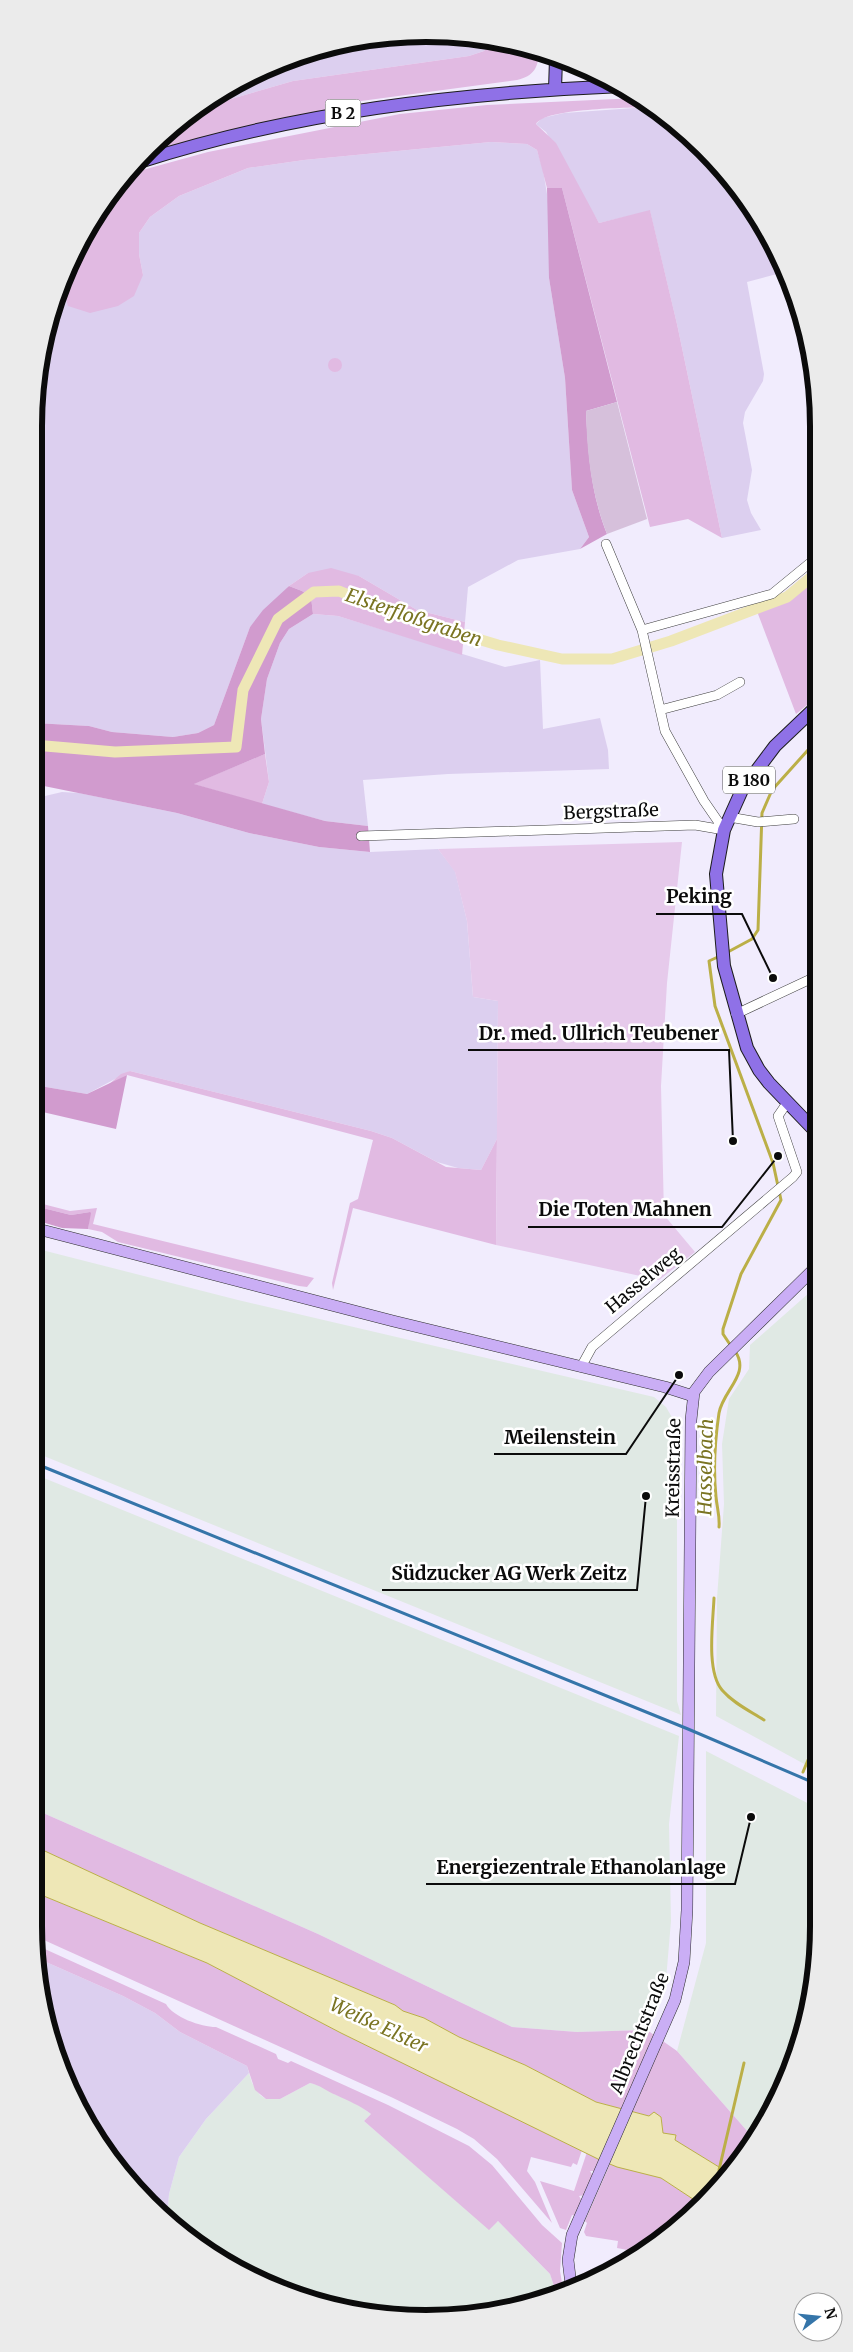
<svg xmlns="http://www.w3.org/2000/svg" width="853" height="2352" font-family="Merriweather,serif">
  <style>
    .industrial { fill: #e0e9e4 }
    .farmland { fill: #dccfef }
    .green { fill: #e1bae2 }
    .forest { fill: #d19bce }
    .cemetery { fill: #d6c0db }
    .pitch { fill: #e6caeb }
    .water { fill: #eee7b6; stroke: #bbaf47 }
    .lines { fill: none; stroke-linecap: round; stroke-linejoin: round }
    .stream { stroke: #bbaf47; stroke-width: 3 }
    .canal { stroke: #eee7b6; stroke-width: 11 }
    .street-casing { stroke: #3e3e3e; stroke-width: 10 }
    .secondary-casing { stroke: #2d2d2d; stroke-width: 12 }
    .primary-casing { stroke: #1c1c1c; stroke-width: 14 }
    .street { stroke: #fff; stroke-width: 9 }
    .secondary { stroke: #caaef5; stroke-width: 11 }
    .primary { stroke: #8f71e7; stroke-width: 12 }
    .rail { stroke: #3575a9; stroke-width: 3 }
    .labels { text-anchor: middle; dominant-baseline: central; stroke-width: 5; stroke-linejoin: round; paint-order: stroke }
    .shield { fill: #fff; stroke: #545454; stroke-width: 1 }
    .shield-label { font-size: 16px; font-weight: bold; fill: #0b0b0b }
    .street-label { font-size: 18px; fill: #0b0b0b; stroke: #fff }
    .water-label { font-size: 19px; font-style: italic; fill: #7a7422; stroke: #fff }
    .rim { fill: none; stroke: #0b0b0b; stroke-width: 6 }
    .leader { fill: none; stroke: #0b0b0b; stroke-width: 2 }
    .callout-dot { fill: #0b0b0b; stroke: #fff; stroke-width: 2 }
    .callout-label { font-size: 19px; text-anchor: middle; font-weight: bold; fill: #0b0b0b; stroke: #fff; stroke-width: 5; stroke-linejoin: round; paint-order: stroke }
  </style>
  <rect width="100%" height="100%" fill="#f1ecfd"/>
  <path class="industrial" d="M 34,1248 L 238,1300 L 654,1397 L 666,1407 L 677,1426 L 677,1701 L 681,1715 L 34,1452 Z
    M 818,1285 L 819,1772 L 716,1716 L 717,1598 L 724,1504 L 722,1444 L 729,1399 L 749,1369 L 750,1345 Z
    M 34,1474 L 679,1736 L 669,1824 L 671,1921 L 666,1980 L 647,2030 L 577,2032 L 512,2027 L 318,1934 L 34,1809 Z
    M 706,1751 L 819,1809 L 819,1926 L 806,2027 L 755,2140 L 677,2051 L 706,1943 Z
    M 249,2073 L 252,2083 L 260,2095 L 266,2099 L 280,2099 L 310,2083 L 321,2086 L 334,2094 L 353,2101 L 371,2114 L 364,2121 L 489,2229 L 498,2221 L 550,2274 L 556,2292 L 528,2305 L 452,2317 L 376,2315 L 253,2278 L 188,2237 L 167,2218 L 169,2194 L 179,2157 L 206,2119 Z"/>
  <path class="farmland" d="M 452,35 L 492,41 L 484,51 L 469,56 L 293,81 L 200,108 L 230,87 L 300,55 L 375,37 Z
    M 648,107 L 720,166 L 725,188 L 734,186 L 779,253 L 784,272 L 747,282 L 764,374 L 763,381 L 745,412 L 743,423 L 752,470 L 747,500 L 751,513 L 761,530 L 722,538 L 677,324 L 650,211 L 599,223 L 546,132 L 536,124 L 542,118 L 564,113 Z
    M 491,142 L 527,144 L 537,150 L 543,170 L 549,206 L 549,278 L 565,378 L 572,490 L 589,537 L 580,549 L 518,560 L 468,587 L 465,622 L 417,610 L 359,576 L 308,573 L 289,586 L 250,627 L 214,725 L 198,733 L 173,737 L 112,732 L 89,726 L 34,723 L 34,426 L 47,325 L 74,253 L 80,243 L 64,292 L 143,275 L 139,254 L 139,233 L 150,217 L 179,196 L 248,168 L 304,160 Z
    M 313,614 L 338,616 L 505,667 L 540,660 L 543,729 L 600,718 L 608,750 L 609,769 L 448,774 L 363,780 L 368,826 L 325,821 L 262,804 L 269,782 L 261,719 L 267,679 L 280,643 L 289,629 Z
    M 62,792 L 79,793 L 177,813 L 249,833 L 319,847 L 370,852 L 438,849 L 455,871 L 467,921 L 473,997 L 498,1001 L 497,1139 L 481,1170 L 458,1168 L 437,1162 L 392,1138 L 371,1131 L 130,1071 L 87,1094 L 34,1085 L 34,809 L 45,796 Z
    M 37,1958 L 123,1996 L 155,2013 L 180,2032 L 247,2066 L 249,2073 L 206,2119 L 179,2157 L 169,2194 L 167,2218 L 131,2185 L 64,2076 L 41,2002 Z"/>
  <path class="green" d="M 492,41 L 528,47 L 539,52 C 538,68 534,76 517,80 L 361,101 L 147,153 L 167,131 L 200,108 L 293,81 L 469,56 L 484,51 Z
    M 637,98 L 648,107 C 628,108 545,108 536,124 L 556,143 L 599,223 L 650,210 L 677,324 L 722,538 L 688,519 L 650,527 L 562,188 L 547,188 L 537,150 L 527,144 L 491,142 L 304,160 L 248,168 L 179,196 L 150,217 L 139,233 L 139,254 L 143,275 L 134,296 L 118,306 L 90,313 L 68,306 L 64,292 L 80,243 L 115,188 L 128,174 L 208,152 L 400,114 L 487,105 Z
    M328 365a7 7 0 1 1 14 0a7 7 0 1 1-14 0Z
    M 331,568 L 359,576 L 417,610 L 465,622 L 462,655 L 338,616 L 313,614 L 311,597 L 302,591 L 289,586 L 308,573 Z
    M 816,568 L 817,697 L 796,714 L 755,606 L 782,596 Z
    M 265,754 L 269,782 L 262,804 L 193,784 Z
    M 130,1071 L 371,1131 L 392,1138 L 446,1167 L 481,1170 L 497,1139 L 496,1245 L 353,1208 L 333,1290 L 332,1283 L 350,1203 L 358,1199 L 373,1140 L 127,1075 L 108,1085 L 121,1074 Z
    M 35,1202 L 70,1211 L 97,1208 L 93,1224 L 314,1278 L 307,1287 L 299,1286 L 118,1242 L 102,1232 L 88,1229 L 90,1212 L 71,1215 L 35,1206 Z
    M 34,1809 L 318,1934 L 512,2027 L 577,2032 L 647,2030 L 677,2051 L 755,2140 L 753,2144 L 728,2174 L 719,2167 L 663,2133 L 661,2117 L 649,2116 L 596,2102 L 525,2065 L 459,2037 L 424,2018 L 402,2011 L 395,2005 L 200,1923 L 34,1846 Z
    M 34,1892 L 207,1963 L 341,2033 L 582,2150 L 577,2165 L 573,2163 L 571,2167 L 531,2157 L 527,2171 L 535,2182 L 552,2223 L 497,2159 L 474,2139 L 457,2129 L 391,2097 L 35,1936 Z
    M 36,1945 L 166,2004 C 173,2017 201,2027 216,2027 L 276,2054 L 278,2059 L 288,2063 L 291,2061 L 388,2105 L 469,2146 L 492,2165 L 542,2225 L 562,2243 L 560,2271 L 563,2289 L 556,2292 L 550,2274 L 498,2221 L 489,2230 L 364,2121 L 371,2114 C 359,2105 349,2101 336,2095 C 326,2091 320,2085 310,2083 L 280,2099 L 266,2099 L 255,2090 L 247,2066 L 180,2032 L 155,2013 L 123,1996 L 37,1958 Z
    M 587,2152 L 600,2160 L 595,2171 L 590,2171 L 593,2176 L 585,2195 L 579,2196 L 582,2201 L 575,2216 L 572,2215 L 566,2230 L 560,2228 L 540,2181 L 574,2191 Z
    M 610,2164 L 661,2178 L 702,2205 L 643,2253 L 617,2248 L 618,2241 L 586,2236 L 584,2232 L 587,2223 L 585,2221 Z"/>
  <path class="forest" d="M 547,188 L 562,188 L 617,402 L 586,411 C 588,454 591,494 607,534 L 580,549 L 589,537 L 572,490 L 565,378 L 549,278 Z
    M 289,586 L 302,591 L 311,597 L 313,614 L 289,629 L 280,643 L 267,679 L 261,719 L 265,754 L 194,784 L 325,821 L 368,826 L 370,852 L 319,847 L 249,833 L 177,813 L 34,784 L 34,723 L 89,726 L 112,732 L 173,737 L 198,733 L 214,725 L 250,627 L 263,610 Z
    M 127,1075 L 116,1129 L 34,1110 L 34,1085 L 87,1094 Z
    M 35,1206 L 71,1215 L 90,1212 L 91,1213 L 88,1229 L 62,1228 L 35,1220 Z"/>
  <path class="cemetery" d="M 617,402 L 647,519 L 607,534 C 591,493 587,454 586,411 Z"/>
  <path class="pitch" d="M 682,842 L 667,983 L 661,1086 L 664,1215 L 695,1252 L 659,1280 L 496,1245 L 498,1001 L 473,997 L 467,921 L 455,872 L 438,849 Z"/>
  <path class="water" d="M 34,1846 L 200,1923 L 395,2005 L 403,2011 L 424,2018 L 459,2037 L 525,2065 L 596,2102 L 649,2116 L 654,2112 L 661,2117 L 663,2133 L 676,2135 L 675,2140 L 719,2167 L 728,2174 L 702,2205 L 661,2178 L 617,2167 L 600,2160 L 341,2033 L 207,1963 L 34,1892 Z"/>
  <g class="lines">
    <path class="stream" d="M 726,953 L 752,939 L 758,930 L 762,813 L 772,790 L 817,740
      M 720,956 L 709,961 L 715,1006 L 773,1163 L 781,1200 L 741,1274 L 723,1329 L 723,1334 L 731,1346
      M 719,1527 C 720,1516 717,1508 716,1497 C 713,1469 715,1440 719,1413 C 723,1390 751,1374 735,1351
      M 714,1598 C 713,1623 706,1671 722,1690 C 733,1703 750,1711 764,1720
      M 803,1772 L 808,1760
      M 719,2170 L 744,2063"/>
    <path class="canal" d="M 34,745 L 115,752 L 236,747 L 243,690 L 278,619 L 314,592 L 339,591 L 401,616 L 498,645 L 562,659 L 612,659 L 671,641 L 787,597 L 816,573"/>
    <defs>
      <path id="street" d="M 606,544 L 642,630 L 665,731 L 704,801 L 724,830
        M 642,630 L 772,594 L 816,558
        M 660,710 L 717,695 L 740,682
        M 729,817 L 758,822 L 794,819
        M 361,836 L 695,825 L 724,830
        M 736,1014 L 817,976
        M 581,1367 L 592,1347 L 793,1177 L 797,1172 L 778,1116 L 787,1103"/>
      <path id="secondary" d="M 34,1228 L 393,1321 L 665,1387 L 693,1396
        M 571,2285 L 568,2260 L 572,2235 L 675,2000 L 684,1962 L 687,1910 L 691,1420 L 694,1392 L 709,1372 L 818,1265"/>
      <path id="primary" d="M 555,89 L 556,59
        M 139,162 C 295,112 458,93 622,86
        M 817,706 L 775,746 L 742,790 L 724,830 L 716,874 L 724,966 L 747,1048 L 759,1070 L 769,1083 L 818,1134"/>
    </defs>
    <use href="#street" class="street-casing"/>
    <use href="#secondary" class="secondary-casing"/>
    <use href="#primary" class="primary-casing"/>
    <use href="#street" class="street"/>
    <use href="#secondary" class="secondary"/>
    <use href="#primary" class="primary"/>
    <path class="rail" d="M 34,1463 L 688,1729 L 819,1785"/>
  </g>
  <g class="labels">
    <g class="shield">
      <rect x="325.5" y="99.5" width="35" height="27" rx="4"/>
      <rect x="723" y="766.5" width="52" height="27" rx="4"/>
    </g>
    <g class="shield-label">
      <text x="343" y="113">B 2</text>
      <text x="749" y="780">B 180</text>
    </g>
    <g class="street-label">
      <text transform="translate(611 811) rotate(-2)">Bergstraße</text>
      <text transform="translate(643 1280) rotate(-40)">Hasselweg</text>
      <text transform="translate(673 1468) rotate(-89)">Kreisstraße</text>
      <text transform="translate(639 2033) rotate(-68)">Albrechtstraße</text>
    </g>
    <g class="water-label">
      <text transform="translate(414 617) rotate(19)">Elsterfloßgraben</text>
      <text transform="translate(705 1467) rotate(-89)">Hasselbach</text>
      <text transform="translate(379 2025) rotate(25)">Weiße Elster</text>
    </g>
  </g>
  <path d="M0 0H853V2352H0ZM426 42H426A384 384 0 0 1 810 426V1926A384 384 0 0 1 426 2310H426A384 384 0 0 1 42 1926V426A384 384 0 0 1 426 42Z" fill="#ebebeb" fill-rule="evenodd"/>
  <path class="rim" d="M426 42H426A384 384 0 0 1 810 426V1926A384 384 0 0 1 426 2310H426A384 384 0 0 1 42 1926V426A384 384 0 0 1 426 42Z"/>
  <path class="leader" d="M773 978L742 914H656M733 1141L729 1050H468M778 1156L722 1227H528M679 1375L626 1454H494M646 1496L637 1590H382M751 1817L735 1884H426"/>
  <g class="callout-dot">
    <circle cx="773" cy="978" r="5"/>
    <circle cx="733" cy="1141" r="5"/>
    <circle cx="778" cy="1156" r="5"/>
    <circle cx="679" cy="1375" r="5"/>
    <circle cx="646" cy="1496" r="5"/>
    <circle cx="751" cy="1817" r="5"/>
  </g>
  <g class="callout-label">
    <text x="699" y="903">Peking</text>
    <text x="599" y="1040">Dr. med. Ullrich Teubener</text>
    <text x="625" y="1216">Die Toten Mahnen</text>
    <text x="560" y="1444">Meilenstein</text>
    <text x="509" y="1580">Südzucker AG Werk Zeitz</text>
    <text x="581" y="1874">Energiezentrale Ethanolanlage</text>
  </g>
  <g transform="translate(818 2317) rotate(74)"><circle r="24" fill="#ffffff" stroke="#9d9d9d"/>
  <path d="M0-4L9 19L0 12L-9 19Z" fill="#3575a9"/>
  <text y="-8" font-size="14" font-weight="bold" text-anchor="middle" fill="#0b0b0b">N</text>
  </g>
</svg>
